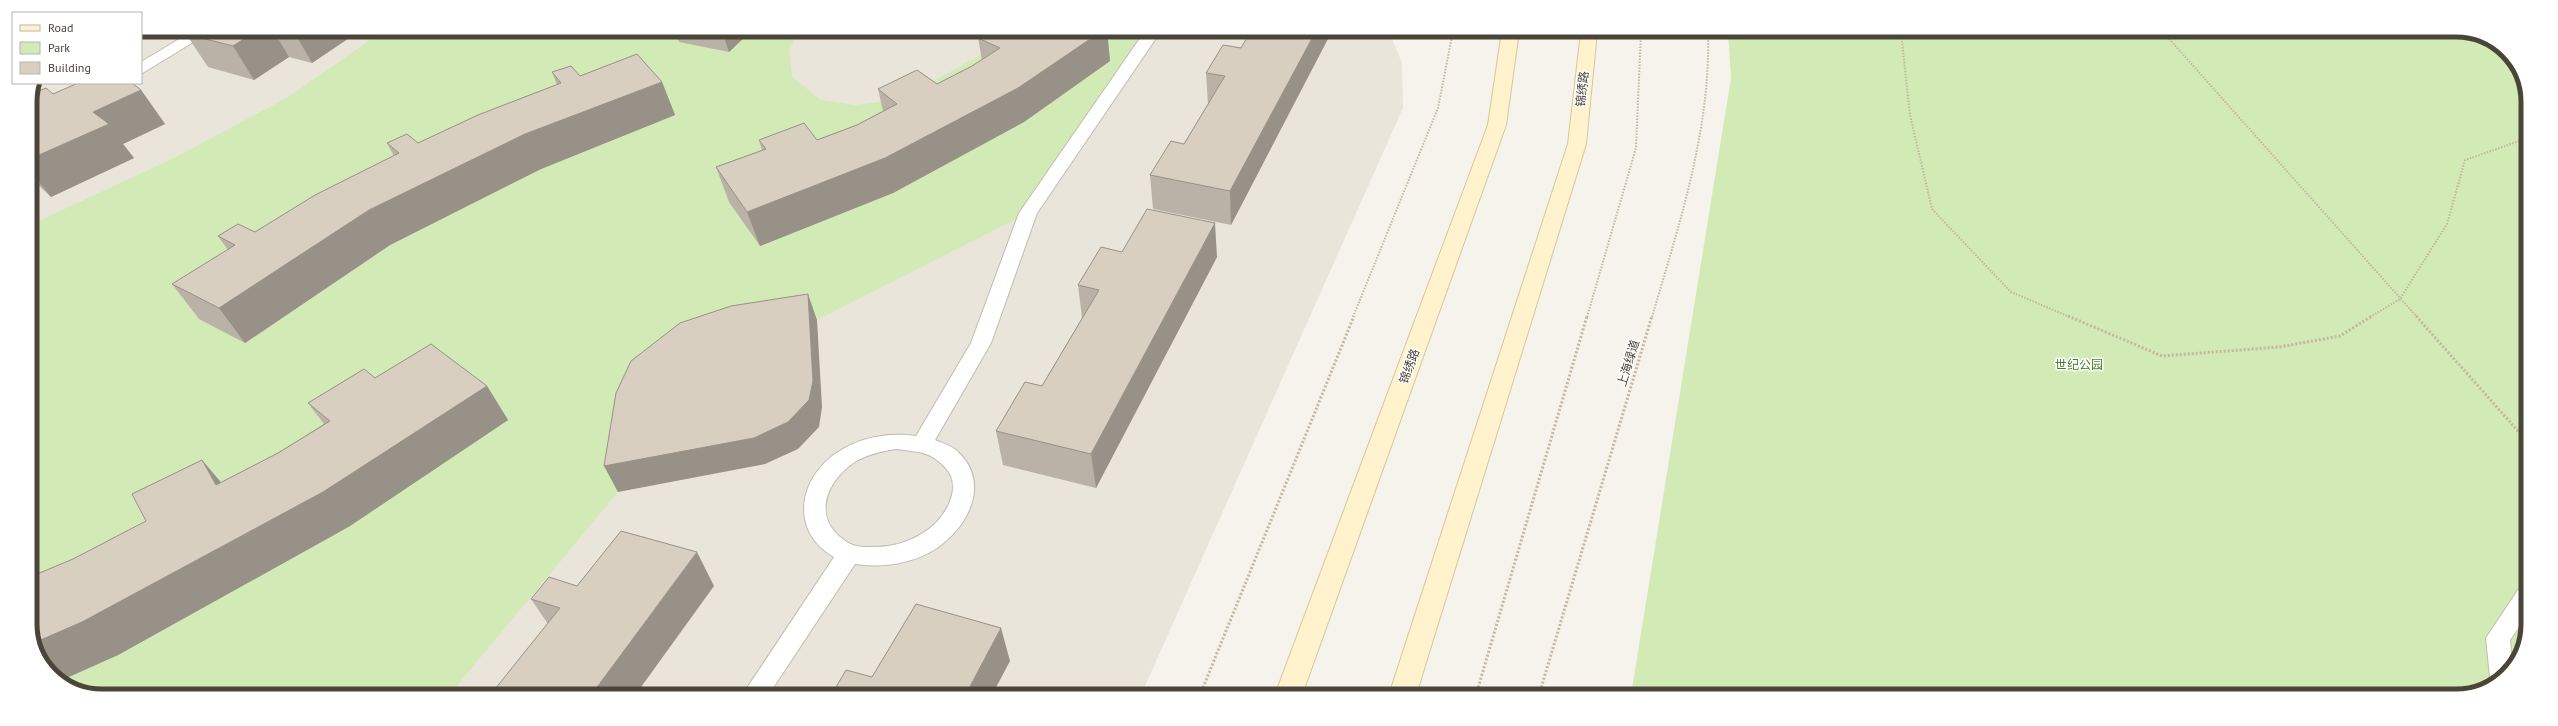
<svg xmlns="http://www.w3.org/2000/svg" width="2558" height="726" font-family="'PT Sans','Noto Sans SC',sans-serif">
  <style>
    .residential { fill: #eae5da }
    .green { fill: #d2eab5 }
    .lines { fill: none; stroke-linecap: round; stroke-linejoin: round }
    .lane-casing { stroke: #c2bbae; stroke-width: 2 }
    .secondary-casing { stroke: #d6c79b; stroke-width: 2 }
    .path-far1 { stroke: #c4b79f; stroke-width: 2; stroke-dasharray: 1.5 1.5; stroke-linecap: butt }
    .path { stroke: #c4b79f; stroke-width: 3; stroke-dasharray: 2 2; stroke-linecap: butt }
    .lane { fill: #fff; fill-rule: evenodd }
    .secondary { fill: #fff3cd; fill-rule: evenodd }
    .wall { fill: #bab2a6 }
    .shaded-wall { fill: #979187 }
    .building { fill: #d8cfc1; stroke: #979187 }
    .labels { text-anchor: middle; dominant-baseline: central; stroke-width: 3; stroke-linejoin: round; paint-order: stroke }
    .street-label { font-size: 12px; fill: #4b4439; stroke: #fff }
    .park-label { font-size: 12px; fill: #4a7f2a; stroke: #fff }
    .rim { fill: none; stroke: #4b4439; stroke-width: 5 }
  </style>
  <rect width="100%" height="100%" fill="#f6f3ec"/>
  <path class="residential" d="M 141,30 L 1389,31 L 1402,63 L 1403,108 L 1141,695 L 84,694 L 30,629 L 30,102 L 34,83 L 141,83 Z"/>
  <path class="green" d="M 384,30 L 799,31 L 789,51 L 792,77 L 821,100 L 855,105 L 888,101 L 921,88 L 1023,31 L 1153,31 L 1028,213 L 817,320 L 741,332 L 629,420 L 618,492 L 450,694 L 84,694 L 48,671 L 30,629 L 30,225 L 176,157 L 290,96 Z
    M 1728,32 L 2474,32 L 2510,55 L 2528,97 L 2526,642 L 2500,681 L 2456,696 L 1631,695 L 1731,78 Z"/>
  <g class="lines">
    <defs>
      <path id="lane" d="M 194,30 L 213,30 L 141,74 L 141,62 Z
        M 1145,31 L 1161,31 L 1037,213 L 991,343 L 935,440 C 942,443 952,446 957,451 C 991,482 969,526 937,548 C 913,564 882,568 855,564 L 769,694 L 743,694 L 834,557 C 791,533 797,481 835,454 C 858,437 889,432 916,436 L 971,343 L 1019,213 ZM 896,449 C 905,450 914,451 923,453 C 933,456 941,462 947,470 C 953,476 954,487 952,495 C 943,529 906,548 872,547 C 862,547 852,547 844,540 C 810,516 828,478 858,460 C 870,454 883,451 896,449 Z
        M 2526,587 L 2526,617 L 2510,640 C 2512,657 2513,676 2493,683 L 2490,677 L 2486,638 L 2518,590 Z"/>
      <path id="secondary" d="M 1502,31 L 1519,31 L 1506,125 L 1302,695 L 1275,695 L 1488,125 Z
        M 1581,32 L 1597,32 L 1586,144 L 1416,695 L 1389,695 L 1568,144 Z"/>
    </defs>
    <use href="#lane" class="lane-casing"/>
    <use href="#secondary" class="secondary-casing"/>
    <path class="path-far1" d="M 1901,32 L 1910,115 L 1932,209 L 2011,292 L 2070,317
      M 2163,32 L 2417,317
      M 1353,317 L 1438,108 L 1453,31
      M 1587,317 L 1636,148 L 1641,32
      M 1652,317 C 1679,225 1711,129 1708,32
      M 2370,317 L 2400,299 L 2447,224 L 2465,160 L 2528,138"/>
    <path class="path" d="M 2068,316 L 2162,356 L 2279,347 L 2340,336 L 2372,316
      M 2416,316 L 2526,440
      M 1200,695 L 1354,316
      M 1476,695 L 1587,316
      M 1539,695 L 1652,316"/>
    <use href="#lane" class="lane"/>
    <use href="#secondary" class="secondary"/>
  </g>
  <path class="wall" d="M 193,30 L 361,30 L 312,63 L 289,57 L 254,80 L 208,67 L 186,34 Z
    M 674,31 L 751,31 L 729,52 L 679,42 Z
    M 989,31 L 1107,31 L 1110,61 L 1024,122 L 893,193 L 760,246 L 729,202 L 716,167 L 762,150 L 759,140 L 817,140 L 857,125 L 883,111 L 878,89 L 937,84 L 972,66 L 982,60 L 978,38 Z
    M 1251,31 L 1332,31 L 1231,225 L 1153,209 L 1150,175 L 1184,144 L 1208,105 L 1206,73 L 1241,48 Z
    M 552,72 L 580,76 L 662,82 L 675,115 L 541,169 L 390,245 L 245,343 L 199,319 L 172,284 L 228,250 L 218,236 L 255,232 L 394,156 L 387,143 L 418,143 L 557,85 Z
    M 141,90 L 165,124 L 123,144 L 134,158 L 51,197 L 37,184 L 30,187 L 30,102 L 53,94 Z
    M 1122,252 L 1217,257 L 1096,488 L 1003,465 L 996,431 L 1042,386 L 1082,318 L 1078,285 Z
    M 375,378 L 487,386 L 508,420 L 350,526 L 118,655 L 62,680 L 48,671 L 73,559 L 278,453 L 324,424 L 308,403 Z
    M 577,586 L 714,586 L 548,624 L 531,599 Z"/>
  <path class="shaded-wall" d="M 258,30 L 273,30 L 289,57 L 254,80 L 233,46 Z
    M 293,30 L 361,30 L 312,63 Z
    M 722,31 L 751,31 L 729,52 Z
    M 1102,31 L 1107,31 L 1110,61 L 1024,122 L 893,193 L 760,246 L 747,212 Z
    M 1316,31 L 1332,31 L 1231,225 L 1230,191 Z
    M 662,82 L 675,115 L 541,169 L 390,245 L 245,343 L 219,308 L 369,210 L 525,134 Z
    M 141,90 L 165,124 L 123,144 L 134,158 L 51,197 L 30,171 L 30,159 L 93,112 Z
    M 30,176 L 37,184 L 30,187 Z
    M 1215,223 L 1217,257 L 1096,488 L 1091,454 Z
    M 808,294 L 817,320 L 822,407 L 819,427 L 798,449 L 765,464 L 618,492 L 604,466 Z
    M 487,386 L 508,420 L 350,526 L 118,655 L 62,680 L 48,671 L 36,642 Z
    M 202,460 L 231,494 L 216,485 Z
    M 697,552 L 714,586 L 636,694 L 592,694 Z
    M 1001,628 L 1010,661 L 992,695 L 966,694 Z"/>
  <path class="building" d="M 193,30 L 258,30 L 233,46 L 186,34 Z
    M 989,31 L 1102,31 L 1018,88 L 885,158 L 747,212 L 716,167 L 766,149 L 759,140 L 804,123 L 817,140 L 857,125 L 897,104 L 878,89 L 917,70 L 937,84 L 972,66 L 1000,48 L 978,38 Z
    M 1251,31 L 1316,31 L 1230,191 L 1150,175 L 1171,141 L 1184,144 L 1225,76 L 1206,73 L 1223,45 L 1241,48 Z
    M 637,54 L 662,82 L 525,134 L 369,210 L 219,308 L 172,284 L 235,245 L 218,236 L 238,224 L 255,232 L 315,195 L 399,153 L 387,143 L 407,134 L 418,143 L 478,115 L 561,83 L 552,72 L 571,66 L 580,76 Z
    M 78,83 L 132,83 L 141,90 L 93,112 L 109,124 L 30,159 L 30,102 L 32,94 L 46,88 L 53,94 Z
    M 1147,209 L 1215,223 L 1091,454 L 996,431 L 1025,382 L 1042,386 L 1099,290 L 1078,285 L 1101,247 L 1122,252 Z
    M 808,294 L 813,381 L 809,400 L 788,422 L 754,438 L 604,466 L 616,393 L 631,361 L 680,323 L 731,306 Z
    M 431,344 L 487,386 L 323,492 L 82,622 L 36,642 L 30,629 L 30,577 L 73,559 L 146,521 L 132,494 L 202,460 L 216,485 L 278,453 L 330,421 L 308,403 L 364,369 L 375,378 Z
    M 621,531 L 697,552 L 592,694 L 491,694 L 560,608 L 531,599 L 549,577 L 577,586 Z
    M 916,604 L 1001,628 L 966,694 L 832,694 L 846,670 L 872,677 Z"/>
  <g class="labels">
    <g class="street-label">
      <text transform="translate(1582 89) rotate(-84)">锦绣路</text>
      <text transform="translate(1628 363) rotate(-73)">上海绿道</text>
      <text transform="translate(1409 366) rotate(-70)">锦绣路</text>
    </g>
    <g class="park-label">
      <text x="2079" y="364">世纪公园</text>
    </g>
  </g>
  <path d="M0 0H2558V726H0ZM102 37H2456A65 65 0 0 1 2521 102V624A65 65 0 0 1 2456 689H102A65 65 0 0 1 37 624V102A65 65 0 0 1 102 37Z" fill="#fff" fill-rule="evenodd"/>
  <path class="rim" d="M102 37H2456A65 65 0 0 1 2521 102V624A65 65 0 0 1 2456 689H102A65 65 0 0 1 37 624V102A65 65 0 0 1 102 37Z"/>
  <rect x="12" y="12" width="130" height="72" fill="#ffffff" stroke="#b7b4b0"/>
  <rect x="20" y="25" width="20" height="6" fill="#fff3cd" stroke="#b7b4b0"/>
  <text x="48" y="32" font-size="12" fill="#4b4439">Road</text>
  <rect x="20" y="42" width="20" height="12" fill="#d2eab5" stroke="#b7b4b0"/>
  <text x="48" y="52" font-size="12" fill="#4b4439">Park</text>
  <rect x="20" y="62" width="20" height="12" fill="#d8cfc1" stroke="#b7b4b0"/>
  <text x="48" y="72" font-size="12" fill="#4b4439">Building</text>
</svg>
